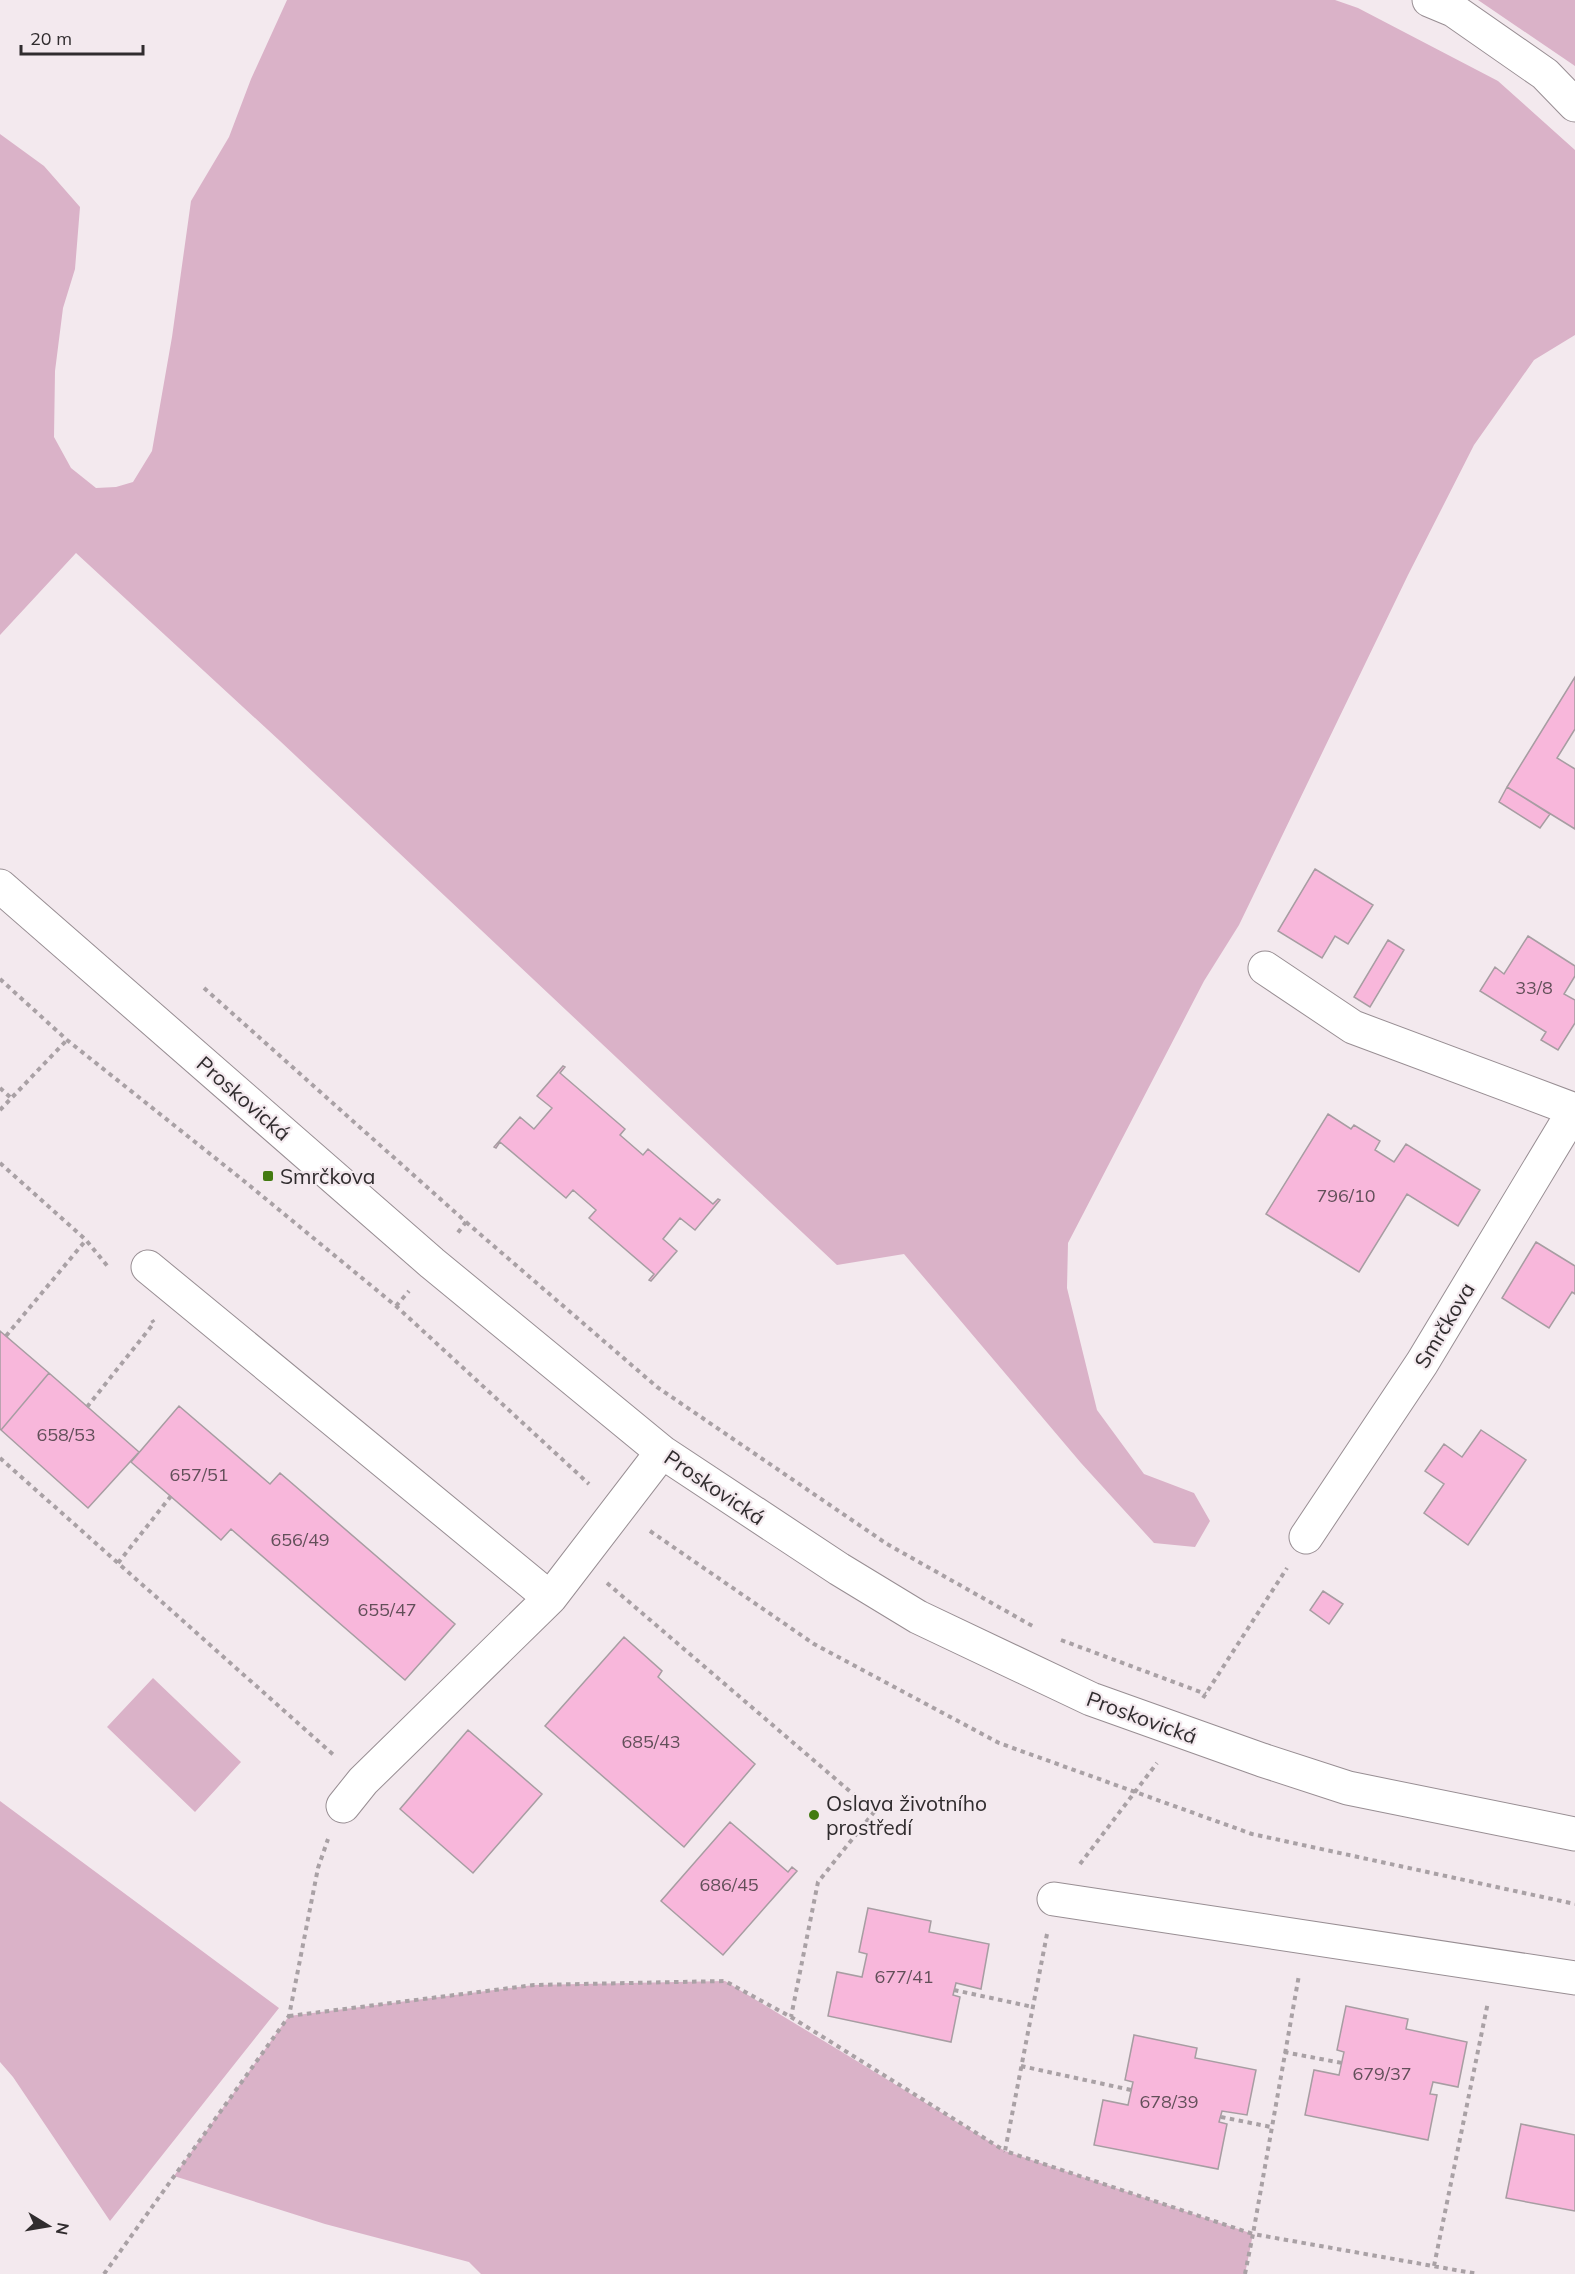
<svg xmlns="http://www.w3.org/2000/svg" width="1575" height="2274" font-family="Mulish,sans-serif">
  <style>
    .green { fill: #dab2c8 }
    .building { fill: #f8b7db; stroke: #a79da2; stroke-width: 1.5 }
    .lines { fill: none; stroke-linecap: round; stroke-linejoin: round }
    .minor-casing { stroke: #988e93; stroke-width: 35 }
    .path { stroke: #a9a1a5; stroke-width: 4; stroke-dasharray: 4.5 4.5; stroke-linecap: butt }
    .minor { stroke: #fff; stroke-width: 33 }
    .poi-dot { fill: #437b11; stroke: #f3e9ee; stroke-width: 2 }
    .labels { text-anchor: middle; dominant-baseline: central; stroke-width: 4.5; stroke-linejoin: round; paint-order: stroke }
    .number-label { font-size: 18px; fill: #624f59 }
    .street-label { font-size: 21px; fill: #302c2e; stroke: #f3e9ee }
    .poi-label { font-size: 21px; fill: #302c2e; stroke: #f3e9ee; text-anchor: start }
  </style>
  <rect width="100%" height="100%" fill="#f3e9ee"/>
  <path class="green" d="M 287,0 L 1335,0 L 1358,8 L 1498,81 L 1575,150 L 1575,335 L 1534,360 L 1474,445 L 1408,575 L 1239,925 L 1204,981 L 1068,1243 L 1067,1288 L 1097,1410 L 1144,1474 L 1194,1493 L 1210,1521 L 1195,1547 L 1154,1543 L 1081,1463 L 904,1254 L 837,1265 L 280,741 L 76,553 L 0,635 L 0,134 L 44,166 L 80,207 L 75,269 L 63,308 L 55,371 L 54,437 L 71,468 L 96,488 L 116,487 L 133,482 L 152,451 L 172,337 L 191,201 L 229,137 L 251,79 Z
    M 1478,0 L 1575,0 L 1575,66 Z
    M 153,1678 L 241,1762 L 195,1812 L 107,1727 Z
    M 0,1801 L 279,2008 L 110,2221 L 13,2077 L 0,2062 Z
    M 725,1981 L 1005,2151 L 1253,2234 L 1245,2274 L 481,2274 L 469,2262 L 325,2224 L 174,2176 L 289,2016 L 534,1985 Z"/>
  <path class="building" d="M 1575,677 L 1575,729 L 1557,758 L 1575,769 L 1575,829 L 1507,787 Z
    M 1507,787 L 1550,814 L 1540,828 L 1499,802 Z
    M 1315,869 L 1373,905 L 1348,944 L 1335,936 L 1322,958 L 1278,931 Z
    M 1528,936 L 1575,966 L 1575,976 L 1564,994 L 1575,1000 L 1575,1023 L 1558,1050 L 1541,1040 L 1546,1032 L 1480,991 L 1495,967 L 1504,974 Z
    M 1388,940 L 1404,950 L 1370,1007 L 1354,997 Z
    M 563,1066 L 565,1067 L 560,1073 L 625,1129 L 620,1135 L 643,1155 L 648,1149 L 713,1204 L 718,1199 L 720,1200 L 695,1230 L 680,1218 L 663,1239 L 677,1251 L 651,1281 L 649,1280 L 654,1274 L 589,1218 L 596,1210 L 573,1190 L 566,1198 L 500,1142 L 496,1148 L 494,1147 L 520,1117 L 534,1129 L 552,1108 L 537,1096 Z
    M 1328,1114 L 1351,1129 L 1354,1125 L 1380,1141 L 1375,1150 L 1394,1162 L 1406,1144 L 1480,1190 L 1458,1226 L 1407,1194 L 1359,1272 L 1266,1214 Z
    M 1536,1242 L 1575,1266 L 1575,1294 L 1572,1292 L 1549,1328 L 1502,1298 Z
    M 0,1331 L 49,1373 L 1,1430 L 0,1429 Z
    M 49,1373 L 139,1452 L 88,1508 L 1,1430 Z
    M 179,1406 L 270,1484 L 280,1473 L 455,1624 L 405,1680 L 231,1529 L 221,1540 L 131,1462 Z
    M 1481,1430 L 1526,1460 L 1468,1545 L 1424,1513 L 1444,1484 L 1425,1471 L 1444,1444 L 1462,1457 Z
    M 1323,1591 L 1343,1604 L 1329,1624 L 1310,1610 Z
    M 624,1637 L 662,1671 L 658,1677 L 755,1764 L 684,1847 L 545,1726 Z
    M 468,1730 L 542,1794 L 473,1873 L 400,1809 Z
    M 730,1822 L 788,1872 L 792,1867 L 797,1871 L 723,1955 L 661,1901 Z
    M 868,1908 L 931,1921 L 929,1932 L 989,1944 L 981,1989 L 956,1983 L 953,1995 L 960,1997 L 951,2042 L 828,2016 L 837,1972 L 862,1977 L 867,1954 L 859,1952 Z
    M 1346,2006 L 1408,2019 L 1406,2029 L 1467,2042 L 1458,2087 L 1433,2082 L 1430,2094 L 1437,2095 L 1428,2140 L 1305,2115 L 1314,2070 L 1339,2075 L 1344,2052 L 1337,2050 Z
    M 1134,2035 L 1197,2048 L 1195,2058 L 1256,2070 L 1247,2115 L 1222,2111 L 1219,2122 L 1227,2124 L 1218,2169 L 1094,2145 L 1103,2100 L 1128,2105 L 1133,2082 L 1125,2080 Z
    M 1521,2124 L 1575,2135 L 1575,2211 L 1506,2198 Z"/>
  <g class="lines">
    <defs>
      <path id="minor" d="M 1429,0 L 1453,10 L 1545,74 L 1575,105
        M 0,886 L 432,1263 L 662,1452 L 839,1569 L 918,1617 L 1091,1699 L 1262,1760 L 1348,1788 L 1575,1834
        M 1265,968 L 1353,1027 L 1575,1110
        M 148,1267 L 550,1598 L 662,1452
        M 1306,1537 L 1422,1363 L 1575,1109
        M 343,1806 L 363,1781 L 550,1598
        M 1054,1899 L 1575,1978"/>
    </defs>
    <use href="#minor" class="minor-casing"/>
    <path class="path" d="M 0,979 L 67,1040 L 244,1181 L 396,1306 L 589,1484
      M 204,988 L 466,1222 L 456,1235
      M 0,1088 L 11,1098
      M 0,1110 L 67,1040
      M 0,1163 L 86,1240 L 109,1268
      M 466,1222 L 657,1387 L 887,1544 L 1036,1628
      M 396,1306 L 409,1291
      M 6,1336 L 86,1240
      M 87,1407 L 154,1323 L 152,1320
      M 0,1458 L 336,1757
      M 650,1531 L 814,1644 L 999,1743 L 1252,1834 L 1575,1904
      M 118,1563 L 171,1496
      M 607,1583 L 874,1812 L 818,1882 L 791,2017
      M 1061,1640 L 1206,1694
      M 1203,1698 L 1287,1568
      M 1080,1864 L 1157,1763
      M 1047,1934 L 1005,2151 L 1253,2234 L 1299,1975
      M 954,1990 L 1033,2007
      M 289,2016 L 534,1985 L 725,1981 L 791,2017 L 1005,2151
      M 1284,2052 L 1342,2063
      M 1021,2066 L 1131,2090
      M 1221,2117 L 1271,2127
      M 1434,2266 L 1488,2002
      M 104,2274 L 289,2016 L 318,1868 L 328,1839
      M 1245,2274 L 1253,2234 L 1478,2274"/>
    <use href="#minor" class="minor"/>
  </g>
  <g class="poi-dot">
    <rect x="262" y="1170" width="12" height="12" rx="3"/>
    <circle cx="814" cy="1815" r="6"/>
  </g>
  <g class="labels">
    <g class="number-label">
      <text x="1534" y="987">33/8</text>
      <text x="1346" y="1195">796/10</text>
      <text x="66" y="1434">658/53</text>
      <text x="199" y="1474">657/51</text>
      <text x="300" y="1539">656/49</text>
      <text x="387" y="1609">655/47</text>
      <text x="651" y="1741">685/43</text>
      <text x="729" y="1884">686/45</text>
      <text x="904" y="1976">677/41</text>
      <text x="1382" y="2073">679/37</text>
      <text x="1169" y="2101">678/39</text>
    </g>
    <g class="street-label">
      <text transform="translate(244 1098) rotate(41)">Proskovická</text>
      <text transform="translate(1444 1325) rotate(-59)">Smrčkova</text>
      <text transform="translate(715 1487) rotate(34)">Proskovická</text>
      <text transform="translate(1142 1717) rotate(20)">Proskovická</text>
    </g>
    <g class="poi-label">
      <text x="280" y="1176">Smrčkova</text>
      <text x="826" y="1803">Oslava životního<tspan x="826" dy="24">prostředí</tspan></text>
    </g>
  </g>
  <g transform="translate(48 2226) rotate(101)" stroke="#f3e9ee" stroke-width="4.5" paint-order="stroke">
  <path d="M0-4.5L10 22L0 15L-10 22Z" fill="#302c2e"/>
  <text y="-9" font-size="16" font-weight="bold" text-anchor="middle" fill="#302c2e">N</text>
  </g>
  <path d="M21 45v9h122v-9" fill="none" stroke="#302c2e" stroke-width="3"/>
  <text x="30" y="45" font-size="18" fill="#302c2e" stroke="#f3e9ee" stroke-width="4.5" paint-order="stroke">20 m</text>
</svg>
